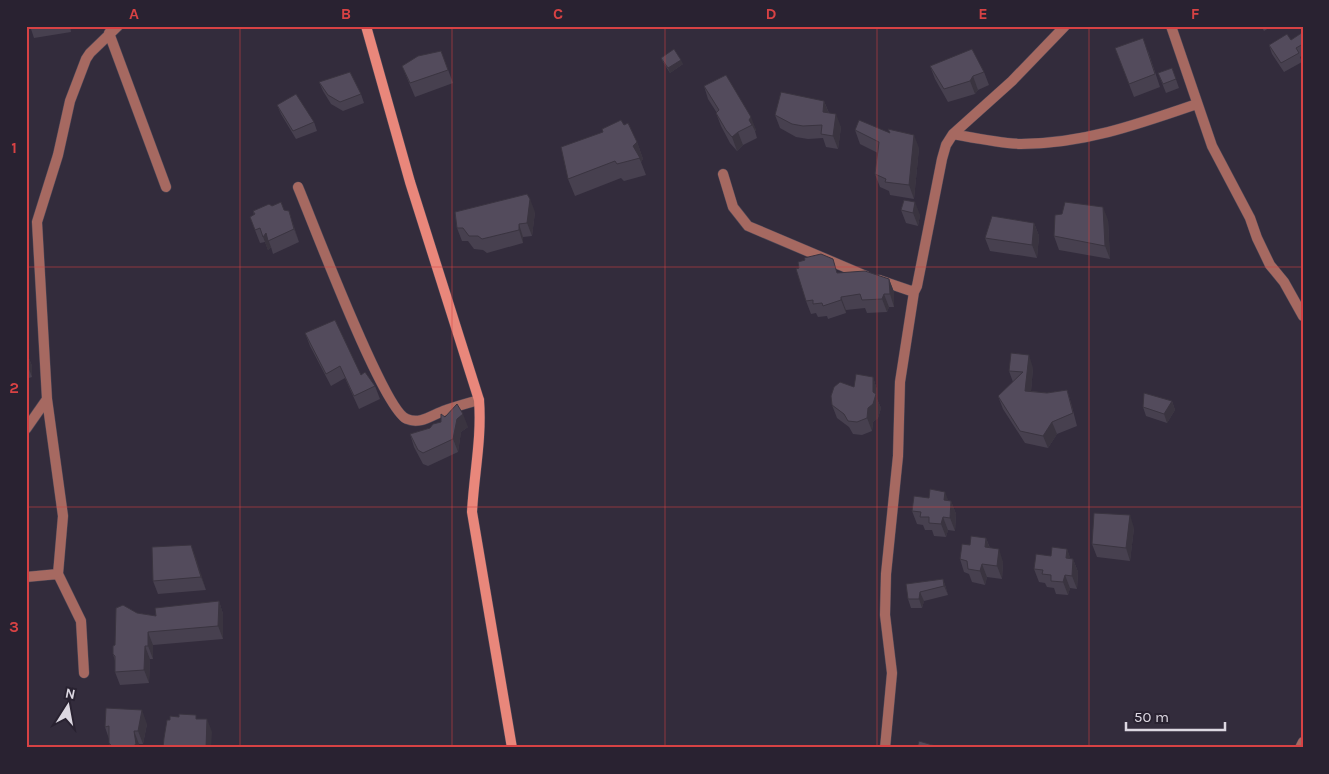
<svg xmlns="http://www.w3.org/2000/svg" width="1329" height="774" font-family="Karla,sans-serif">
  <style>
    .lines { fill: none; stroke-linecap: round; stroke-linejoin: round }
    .street-casing { stroke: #4e4857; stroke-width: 11 }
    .secondary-casing { stroke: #4e4857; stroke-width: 11 }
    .street { stroke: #a66961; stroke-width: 10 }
    .secondary { stroke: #e9877b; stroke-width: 10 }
    .wall { fill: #47404f }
    .shaded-wall { fill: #3a3440 }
    .building { fill: #534b5c; stroke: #3a3440 }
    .grid { fill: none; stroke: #d74244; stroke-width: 1; stroke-opacity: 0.55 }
    .neatline { fill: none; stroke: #d74244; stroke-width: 2 }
    .grid-label { font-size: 16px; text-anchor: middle; font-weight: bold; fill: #d74244 }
  </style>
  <rect width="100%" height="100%" fill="#332c3c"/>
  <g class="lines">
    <defs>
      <path id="street" d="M 1171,26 L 1212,146 L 1250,218 L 1257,238 L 1270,265 L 1284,282 L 1303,316
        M 109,33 L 166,187
        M 953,134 C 975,138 999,143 1021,144 C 1083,144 1139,124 1197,104
        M 723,174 L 733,207 L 748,226 L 866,276
        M 298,187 C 312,220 384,412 407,419 C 421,425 433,414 446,410 C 457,406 468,403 479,400
        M 879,280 L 914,292
        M 26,429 L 47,399
        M 26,577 L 58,574
        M 84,673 L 81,621 L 58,574 L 63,516 L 47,399 L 37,222 L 58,155 L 70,101 L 86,59 L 90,53 L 118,26
        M 885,748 L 892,673 L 885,615 L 886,574 L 898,456 L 900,382 L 914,292 L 917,286 L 942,159 L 946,145 L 953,134 L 1012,81 L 1065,26
        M 1300,748 L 1303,742"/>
      <path id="secondary" d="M 366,26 L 410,182 L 479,400 C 482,438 474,474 472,512 L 512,748"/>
    </defs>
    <use href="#street" class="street-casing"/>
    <use href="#secondary" class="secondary-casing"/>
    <use href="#street" class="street"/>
    <use href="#secondary" class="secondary"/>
  </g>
  <path class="wall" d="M 30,26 L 70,26 L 71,32 L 34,38 Z
    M 1261,26 L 1272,26 L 1264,31 Z
    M 1303,32 L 1303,55 L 1300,57 L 1302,62 L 1284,72 L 1272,54 L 1269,45 L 1291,40 Z
    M 1115,48 L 1148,51 L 1160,87 L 1134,97 Z
    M 441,51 L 453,83 L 415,97 L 402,66 Z
    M 661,58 L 683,64 L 670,73 L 663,62 Z
    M 930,66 L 984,72 L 989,85 L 978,90 L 975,94 L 948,102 L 935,79 Z
    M 1172,68 L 1179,88 L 1166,93 L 1158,73 Z
    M 726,75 L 756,130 L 755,131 L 757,138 L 743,145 L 737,151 L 730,143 L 721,126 L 716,113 L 717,113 L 708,99 L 704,86 Z
    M 319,82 L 361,94 L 364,103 L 343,111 L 331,104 L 323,91 Z
    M 824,101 L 829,113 L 841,127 L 838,149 L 826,147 L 823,138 L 808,139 L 796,137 L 780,128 L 775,115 Z
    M 277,105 L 314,122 L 317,131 L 296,139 L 281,114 Z
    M 624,125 L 637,142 L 643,159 L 641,162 L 646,175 L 624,181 L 621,178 L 575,196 L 568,179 Z
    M 855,130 L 919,148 L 914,199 L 890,195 L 889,191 L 880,187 L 875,174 L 878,153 L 860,144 Z
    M 904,200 L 920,215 L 918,226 L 906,223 L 901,210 Z
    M 272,206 L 284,210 L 293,224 L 299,242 L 273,254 L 271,247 L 268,250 L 265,242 L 260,243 L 250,217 L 254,215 L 253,211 Z
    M 535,212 L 532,236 L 523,237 L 523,243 L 487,253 L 483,250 L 474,249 L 468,241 L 462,241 L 457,228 Z
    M 1108,220 L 1110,259 L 1059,250 L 1054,236 Z
    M 1034,223 L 1039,236 L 1037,258 L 990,251 L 985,238 Z
    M 799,268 L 889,279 L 894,292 L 894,307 L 889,307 L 887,312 L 867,313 L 865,308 L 846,310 L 846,313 L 828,319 L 827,316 L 818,317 L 816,313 L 811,314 L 806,301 Z
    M 305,333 L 375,386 L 380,399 L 359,409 L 345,378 L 331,386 L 310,346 Z
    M 26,351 L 32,366 L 32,377 L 26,379 Z
    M 1033,368 L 1031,391 L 1047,393 L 1067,390 L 1071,403 L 1077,426 L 1057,434 L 1048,448 L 1025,443 L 1003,409 L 998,396 L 1013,382 L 1009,371 Z
    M 873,377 L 877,390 L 877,399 L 881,408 L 878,418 L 873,422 L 872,431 L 862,435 L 853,434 L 849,427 L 837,418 L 832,405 L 854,387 Z
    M 1172,401 L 1175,410 L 1167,423 L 1146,416 L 1143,407 Z
    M 445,417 L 468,427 L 461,432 L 458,452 L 428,466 L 423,464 L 414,447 L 410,434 L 430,428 L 441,422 Z
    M 948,501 L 951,501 L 956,514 L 955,531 L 948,530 L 946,537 L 934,536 L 932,530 L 925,530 L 923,525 L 917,524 L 912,511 Z
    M 1134,528 L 1130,561 L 1097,557 L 1092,544 Z
    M 986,538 L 990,548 L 1003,562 L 1002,579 L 987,577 L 985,585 L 972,582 L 969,574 L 964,572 L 960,559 L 970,545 Z
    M 191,545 L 206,590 L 158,594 L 153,581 Z
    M 1067,549 L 1070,558 L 1073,559 L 1078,572 L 1077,589 L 1070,588 L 1068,595 L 1056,594 L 1054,588 L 1047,587 L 1045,583 L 1039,582 L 1034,569 L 1051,556 Z
    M 943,579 L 946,588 L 948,595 L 924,601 L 922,608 L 911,608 L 908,599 Z
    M 219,601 L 223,614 L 223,639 L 153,645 L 153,659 L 150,659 L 149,683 L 120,685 L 115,672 L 115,661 L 113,654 L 115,645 L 137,613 L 156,616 Z
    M 106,708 L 147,724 L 143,744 L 139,744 L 139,748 L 111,748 L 109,743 L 109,739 L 105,727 Z"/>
  <path class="shaded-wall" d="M 681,60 L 683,64 L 670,73 L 668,68 Z
    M 973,76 L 978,90 L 975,94 L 970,81 Z
    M 824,101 L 829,114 L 823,112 Z
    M 836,114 L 841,127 L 838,149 L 833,136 Z
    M 751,117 L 756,130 L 755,131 L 752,125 L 749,120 Z
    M 738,132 L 743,145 L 737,151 L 732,137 Z
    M 914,135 L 919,148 L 914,199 L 909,185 Z
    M 637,142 L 643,159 L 641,162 L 633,146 Z
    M 530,199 L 535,212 L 532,236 L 527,223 Z
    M 915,202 L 920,215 L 918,226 L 913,213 Z
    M 1103,207 L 1108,220 L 1110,259 L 1105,246 Z
    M 289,211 L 293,224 L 299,242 L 294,229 Z
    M 1034,223 L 1039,236 L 1037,258 L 1032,245 Z
    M 519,224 L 523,237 L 523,243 L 519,230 Z
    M 266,233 L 271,247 L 268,250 L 263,237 Z
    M 889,279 L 894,292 L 894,307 L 890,294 Z
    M 884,294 L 889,307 L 887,312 L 882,299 Z
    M 841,297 L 846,310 L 846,313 L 841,300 Z
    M 27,353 L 32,366 L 32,377 L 27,364 Z
    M 1029,355 L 1033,368 L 1030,403 L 1025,391 Z
    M 873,377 L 877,390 L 877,399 L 881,408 L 878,418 L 873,422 L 872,431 L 867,418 L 868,408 L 873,392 Z
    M 1172,401 L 1175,410 L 1167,423 L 1164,414 Z
    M 463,414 L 468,427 L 461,432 L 458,452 L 453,439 L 457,419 Z
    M 1052,422 L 1057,434 L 1048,448 L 1043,436 Z
    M 945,492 L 950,505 L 944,500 Z
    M 951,501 L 956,514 L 955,531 L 950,518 Z
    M 1130,515 L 1134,528 L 1130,561 L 1126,548 Z
    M 943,517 L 948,530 L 946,537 L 941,524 Z
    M 986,538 L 991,552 L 985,547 Z
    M 191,545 L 196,558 L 206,590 L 201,577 Z
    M 999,549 L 1003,562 L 1002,579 L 997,566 Z
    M 1067,549 L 1072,563 L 1066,558 Z
    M 1073,559 L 1078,572 L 1077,589 L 1072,576 Z
    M 982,564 L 987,577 L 985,585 L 980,571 Z
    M 1065,575 L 1070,588 L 1068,595 L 1063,582 Z
    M 943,579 L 946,588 L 948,595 L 944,586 Z
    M 920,592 L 924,601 L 922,608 L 919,599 Z
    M 219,601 L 223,614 L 223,639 L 218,626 Z
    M 148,632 L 153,645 L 153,659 L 148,646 Z
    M 145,646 L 150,659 L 149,683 L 144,670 Z
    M 142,710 L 147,724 L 143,744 L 138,731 Z
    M 207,719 L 212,732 L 211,748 L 206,748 Z
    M 134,731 L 139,744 L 139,748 L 131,748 Z"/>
  <path class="building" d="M 1303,32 L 1303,44 L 1296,48 L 1299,53 L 1281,63 L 1269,45 L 1287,34 L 1291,40 Z
    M 1143,38 L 1155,74 L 1129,84 L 1115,48 Z
    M 674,49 L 681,60 L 668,68 L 661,58 Z
    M 972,49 L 984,72 L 973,76 L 970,81 L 944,89 L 930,66 Z
    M 441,51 L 448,70 L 410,83 L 402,66 L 418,56 Z
    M 1172,68 L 1176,79 L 1163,84 L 1158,73 Z
    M 350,72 L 361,94 L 340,102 L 328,95 L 319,82 Z
    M 726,75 L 751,117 L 749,120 L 752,125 L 738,132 L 732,137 L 726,130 L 716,113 L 719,110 L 704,86 Z
    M 781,92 L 824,101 L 823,112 L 836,114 L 833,136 L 821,134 L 822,125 L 803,126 L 792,124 L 775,115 Z
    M 296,94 L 314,122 L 293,131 L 277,105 Z
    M 621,120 L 624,125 L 628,123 L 637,142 L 633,146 L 640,158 L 617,164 L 615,161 L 568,179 L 561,147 L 603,132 L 602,129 Z
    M 859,120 L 890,133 L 888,129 L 914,135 L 909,185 L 885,182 L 886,179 L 875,174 L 879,142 L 855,130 Z
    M 527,194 L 530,199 L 527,223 L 519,224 L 519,230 L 482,239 L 478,236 L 469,236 L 463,228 L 457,228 L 455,212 Z
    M 904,200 L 915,202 L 913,213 L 901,210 Z
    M 281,202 L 284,210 L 289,211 L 294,229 L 268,241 L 266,233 L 263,237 L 260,228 L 255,230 L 250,217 L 255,214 L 253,211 L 269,204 L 272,206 Z
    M 1065,202 L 1103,207 L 1105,246 L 1054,236 L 1055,215 L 1062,214 Z
    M 992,216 L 1034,223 L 1032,245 L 985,238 Z
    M 821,254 L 833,259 L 837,273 L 865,271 L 889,279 L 890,294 L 884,294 L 882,299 L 862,300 L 860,294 L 841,297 L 841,300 L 823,306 L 822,303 L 813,304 L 813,300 L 806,301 L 796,269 L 799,268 L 798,262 L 805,260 L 804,258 Z
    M 335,320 L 361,375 L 365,372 L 375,386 L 354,396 L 340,366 L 326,374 L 305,333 Z
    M 26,351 L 27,353 L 26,364 Z
    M 1011,353 L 1029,355 L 1025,391 L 1047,393 L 1067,390 L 1073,413 L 1052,422 L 1043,436 L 1020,431 L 998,396 L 1023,372 L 1009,371 Z
    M 856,374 L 873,377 L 873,392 L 876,394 L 873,404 L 868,408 L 867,418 L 857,422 L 848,421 L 844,414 L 832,405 L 831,396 L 834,387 L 840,382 L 854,387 Z
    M 1144,393 L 1172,401 L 1164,414 L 1143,407 Z
    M 457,404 L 463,414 L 457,419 L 453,439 L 423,453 L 418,450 L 410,434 L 430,428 L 433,424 L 441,422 L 441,414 L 445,417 Z
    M 930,489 L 945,492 L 944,500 L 951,501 L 950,518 L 943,517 L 941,524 L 929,523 L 929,517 L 920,517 L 921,512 L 912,511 L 914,496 L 929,498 Z
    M 1094,513 L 1130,515 L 1126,548 L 1092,544 Z
    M 971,536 L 986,538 L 985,547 L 999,549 L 997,566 L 982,564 L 980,571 L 968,569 L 967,561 L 960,559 L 962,544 L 970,545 Z
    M 191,545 L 201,577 L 153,581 L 152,547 Z
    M 1052,547 L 1067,549 L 1066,558 L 1073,559 L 1072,576 L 1065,575 L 1063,582 L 1051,581 L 1051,575 L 1042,574 L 1043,570 L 1034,569 L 1036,554 L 1051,556 Z
    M 943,579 L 944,586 L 920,592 L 919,599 L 908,599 L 906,584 Z
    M 219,601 L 218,626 L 148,632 L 148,646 L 145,646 L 144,670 L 115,672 L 115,656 L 113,654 L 113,646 L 115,645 L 116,608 L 123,605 L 137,613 L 156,616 L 155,608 Z
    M 106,708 L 142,710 L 138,731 L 134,731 L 136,744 L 131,748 L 114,748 L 109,743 L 109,726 L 105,727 Z
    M 179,714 L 196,715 L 196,719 L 207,719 L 206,748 L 163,748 L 164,738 L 167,720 L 170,720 L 170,716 L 179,717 Z
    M 919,741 L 936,746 L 936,748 L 917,748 Z"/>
  <path class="grid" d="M 240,26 L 240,748M 452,26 L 452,748M 665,26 L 665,748M 877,26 L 877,748M 1089,26 L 1089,748M 26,267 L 1303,267M 26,507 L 1303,507"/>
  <rect width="1329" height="774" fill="none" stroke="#292231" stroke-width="55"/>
  <g transform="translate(68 706) rotate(11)" stroke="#292231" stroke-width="4" paint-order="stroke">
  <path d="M0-4L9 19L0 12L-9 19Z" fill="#ddd8e2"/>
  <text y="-8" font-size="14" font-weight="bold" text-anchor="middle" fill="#ddd8e2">N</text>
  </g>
  <path d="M1126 722v8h99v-8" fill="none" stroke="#ddd8e2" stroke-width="2.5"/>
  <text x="1134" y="722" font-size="15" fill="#ddd8e2" stroke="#292231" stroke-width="4" paint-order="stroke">50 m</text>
  <rect x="28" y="28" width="1274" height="718" class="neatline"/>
  <g class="grid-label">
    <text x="134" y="19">A</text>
    <text x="346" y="19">B</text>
    <text x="558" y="19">C</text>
    <text x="771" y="19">D</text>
    <text x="983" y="19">E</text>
    <text x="1195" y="19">F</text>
    <text x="14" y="153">1</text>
    <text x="14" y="393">2</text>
    <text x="14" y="632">3</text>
  </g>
</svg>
